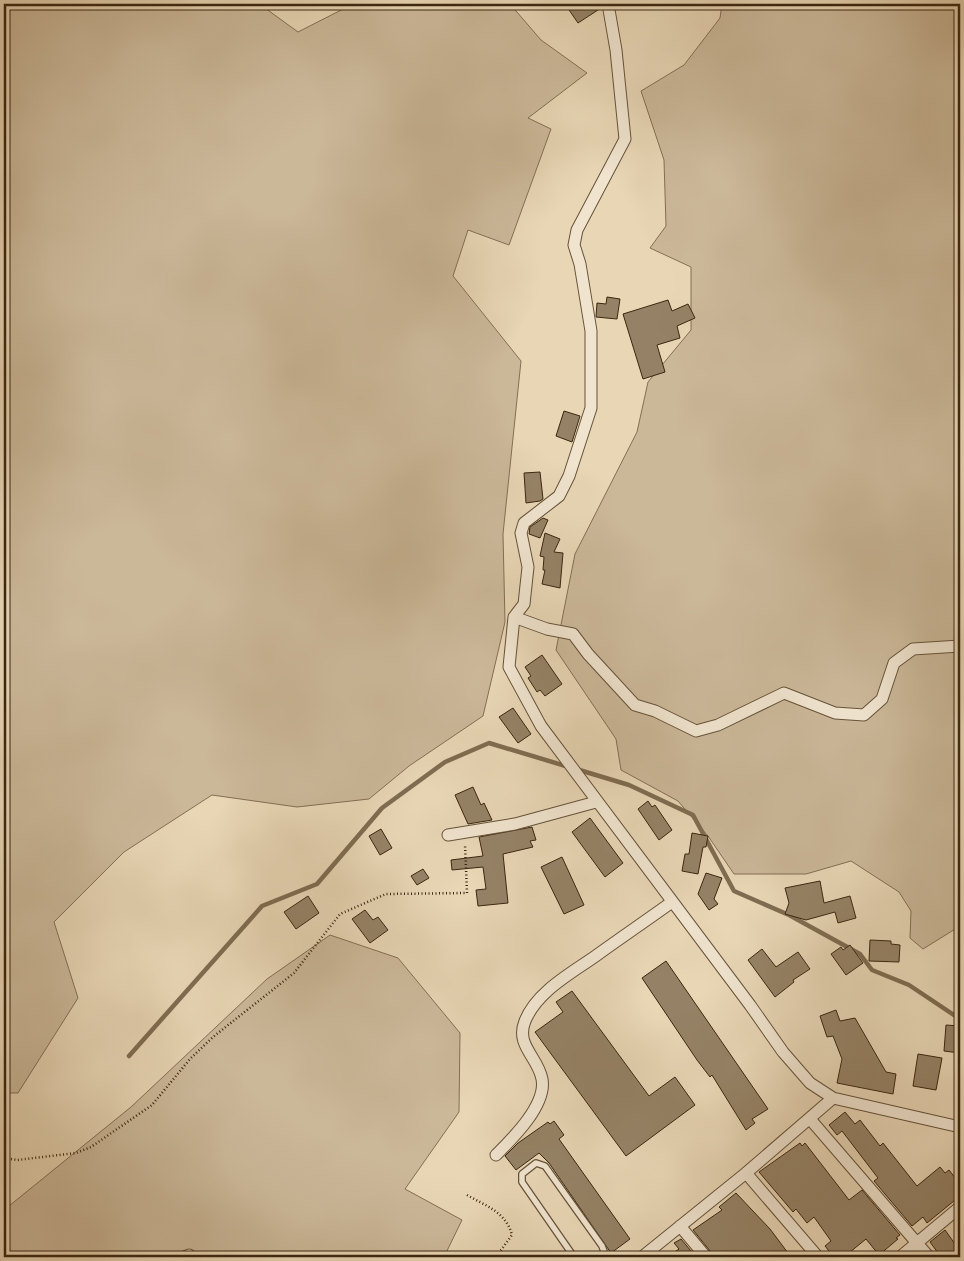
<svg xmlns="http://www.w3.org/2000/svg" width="964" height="1261" font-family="'EB Garamond',serif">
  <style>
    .green { fill: #cbb899; stroke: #836f54 }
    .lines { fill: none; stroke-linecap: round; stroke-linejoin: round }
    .stream { stroke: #7f6c51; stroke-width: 4.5 }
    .building { fill: #958266; stroke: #3b2610 }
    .service-casing { stroke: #665239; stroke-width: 8 }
    .minor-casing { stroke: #665239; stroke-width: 13 }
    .path { stroke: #3b2610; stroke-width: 2.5; stroke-dasharray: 1 2.5; stroke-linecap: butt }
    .service { stroke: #f0e4cf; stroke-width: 5.5 }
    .minor { stroke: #f0e4cf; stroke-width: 11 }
  </style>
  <rect width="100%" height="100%" fill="#e8d6b5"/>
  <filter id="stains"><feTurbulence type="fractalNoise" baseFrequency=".004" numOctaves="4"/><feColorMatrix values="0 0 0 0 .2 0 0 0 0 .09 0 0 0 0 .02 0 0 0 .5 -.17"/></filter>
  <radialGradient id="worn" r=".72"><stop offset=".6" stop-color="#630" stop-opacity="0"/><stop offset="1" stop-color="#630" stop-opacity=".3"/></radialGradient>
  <path class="green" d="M 4,4 L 265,4 L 265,8 L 298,32 L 353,4 L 510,4 L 541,40 L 587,73 L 528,118 L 551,129 L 509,245 L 468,230 L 453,276 L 521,361 L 503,534 L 505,622 L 483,716 L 409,766 L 369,799 L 297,807 L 212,795 L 124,852 L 54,922 L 78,998 L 18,1093 L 4,1093 Z
    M 722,4 L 960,4 L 960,926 L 923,949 L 910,938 L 911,911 L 899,892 L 851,861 L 806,874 L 734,874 L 708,836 L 678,801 L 621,770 L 616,739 L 556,650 L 575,554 L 637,432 L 648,382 L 691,330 L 691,267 L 650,248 L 666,226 L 664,160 L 641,91 L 684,65 L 720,18 Z
    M 330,935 L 398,958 L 460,1033 L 459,1112 L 405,1189 L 462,1220 L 444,1257 L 4,1257 L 4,1207 L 9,1206 L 131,1107 L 267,979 Z"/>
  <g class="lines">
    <path class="stream" d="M 576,769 L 629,785 L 693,815 L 734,891 L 789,915 L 860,954 L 872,970 L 909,985 L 960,1019
      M 129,1056 L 262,906 L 317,884 L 382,808 L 445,762 L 489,743 L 569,767"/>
  </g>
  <path class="building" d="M 565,4 L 601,4 L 601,8 L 578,23 Z
    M 607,297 L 620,299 L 617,319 L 596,317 L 597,303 L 606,304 Z
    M 668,300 L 672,311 L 688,304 L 695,318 L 677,326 L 680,338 L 657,345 L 665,372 L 643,379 L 623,314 Z
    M 564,411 L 580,416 L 572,442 L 556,436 Z
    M 540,472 L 543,499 L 540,501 L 526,503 L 524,473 Z
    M 543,518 L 548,520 L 540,538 L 529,534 L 530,527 Z
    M 545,533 L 560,539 L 554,552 L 563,553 L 560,588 L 542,584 L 545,570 L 543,570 L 544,557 L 540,556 Z
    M 542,655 L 562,684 L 545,696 L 540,690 L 537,692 L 528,678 L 531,676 L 525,667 Z
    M 513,708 L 531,734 L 518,743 L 499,717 Z
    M 473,787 L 481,805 L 484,803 L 492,820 L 468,824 L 455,795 Z
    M 648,801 L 652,807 L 655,805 L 672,830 L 659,840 L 638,809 Z
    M 590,818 L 623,863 L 605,877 L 572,832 Z
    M 532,827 L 536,840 L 530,841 L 533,847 L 503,854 L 508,903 L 478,906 L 476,890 L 486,889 L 483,867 L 452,870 L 451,860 L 483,856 L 479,837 Z
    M 381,829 L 392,848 L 380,855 L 369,836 Z
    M 692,833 L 708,836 L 706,847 L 703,847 L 698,874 L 682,871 L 685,854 L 689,854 Z
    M 562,857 L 584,905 L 564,914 L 541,867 Z
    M 423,869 L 429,878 L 417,885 L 411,876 Z
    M 706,873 L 722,878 L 714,899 L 718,904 L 709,910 L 698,894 Z
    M 820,881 L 824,903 L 850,896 L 856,918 L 838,923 L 835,912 L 806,920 L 785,914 L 789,903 L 785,888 Z
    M 308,896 L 319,913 L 296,929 L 284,912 Z
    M 365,910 L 373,920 L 378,917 L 388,930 L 370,943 L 352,919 Z
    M 870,940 L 891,941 L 891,944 L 900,945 L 899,962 L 869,961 Z
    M 850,945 L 863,963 L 846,975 L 831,954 L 841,947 L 843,950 Z
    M 762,949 L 776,967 L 798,952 L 810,969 L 793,980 L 794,982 L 775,997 L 748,960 Z
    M 666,961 L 768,1109 L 752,1119 L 755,1123 L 746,1130 L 712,1075 L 710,1077 L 697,1060 L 642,978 Z
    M 572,991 L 649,1096 L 675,1077 L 695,1105 L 626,1156 L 535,1032 L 563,1012 L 556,1002 Z
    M 836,1010 L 840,1021 L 855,1018 L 886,1072 L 896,1074 L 893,1094 L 837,1083 L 842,1059 L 833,1036 L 827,1037 L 820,1016 Z
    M 946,1025 L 960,1026 L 960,1053 L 944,1051 Z
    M 918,1054 L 942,1058 L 936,1090 L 913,1086 Z
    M 845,1112 L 855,1124 L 860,1120 L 880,1146 L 883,1143 L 917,1186 L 940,1167 L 945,1173 L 949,1170 L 960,1184 L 960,1196 L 927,1223 L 923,1217 L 912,1226 L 874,1181 L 878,1178 L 842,1131 L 837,1135 L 829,1125 Z
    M 554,1121 L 564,1135 L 559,1139 L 630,1239 L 611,1253 L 549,1163 L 539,1153 L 516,1170 L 505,1156 L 518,1143 L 548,1122 L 550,1124 Z
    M 800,1143 L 802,1146 L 805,1143 L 849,1200 L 862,1190 L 900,1235 L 896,1238 L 898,1239 L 879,1255 L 866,1239 L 844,1257 L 825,1257 L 825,1254 L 829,1251 L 825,1246 L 831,1241 L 814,1217 L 807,1223 L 796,1209 L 793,1212 L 759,1172 Z
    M 736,1193 L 770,1229 L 791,1257 L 715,1257 L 693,1230 L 722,1210 L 719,1207 Z
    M 945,1230 L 960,1251 L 955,1257 L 941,1257 L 930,1242 Z
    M 681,1239 L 696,1257 L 667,1257 L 679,1249 L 674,1243 Z"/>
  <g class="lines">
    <defs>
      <path id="service" d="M 574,1257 L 522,1182 L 522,1174 L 536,1163 L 545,1166 L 602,1246 L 606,1257"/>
      <path id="minor" d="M 608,4 L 616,50 L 625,139 L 577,230 L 574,245 L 580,264 L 591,331 L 591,408 L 569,476 L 559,496 L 524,523 L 521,533 L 528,567 L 524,604 L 514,617 L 509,667 L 541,726 L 750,1005 L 783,1052 L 810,1083 L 833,1098 L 960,1127
        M 514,617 L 547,629 L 573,634 L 588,654 L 635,705 L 655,711 L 696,731 L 718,725 L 784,693 L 835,713 L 864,715 L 882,699 L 894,663 L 913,649 L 960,646
        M 448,835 L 515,824 L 596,802
        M 810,1119 L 929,1257
        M 496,1155 C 512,1139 547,1105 542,1079 C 538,1057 515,1045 525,1021 C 537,991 572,973 597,955 C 622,937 647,920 672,902
        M 746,1173 L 818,1257
        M 680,1226 L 706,1257
        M 184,1257 L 189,1255 L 192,1257
        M 642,1257 L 746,1173 L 833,1098
        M 900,1257 L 960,1207"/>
    </defs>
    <use href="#service" class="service-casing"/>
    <use href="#minor" class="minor-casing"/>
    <path class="path" d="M 4,1158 L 17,1160 L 76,1153 L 91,1147 L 152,1105 L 190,1059 L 213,1037 L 294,973 L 340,914 L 386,894 L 467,893 L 465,844
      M 467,1195 C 486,1206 506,1212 512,1235 L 496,1257"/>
    <use href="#service" class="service"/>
    <use href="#minor" class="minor"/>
  </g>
  <rect width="964" height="1261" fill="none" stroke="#e8d6b5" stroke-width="20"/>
  <rect x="5" y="5" width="954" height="1251" fill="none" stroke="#3b2610" stroke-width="2.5"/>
  <rect x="10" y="10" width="944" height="1241" fill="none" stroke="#3b2610"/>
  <rect width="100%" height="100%" filter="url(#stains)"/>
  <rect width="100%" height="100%" fill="url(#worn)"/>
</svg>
